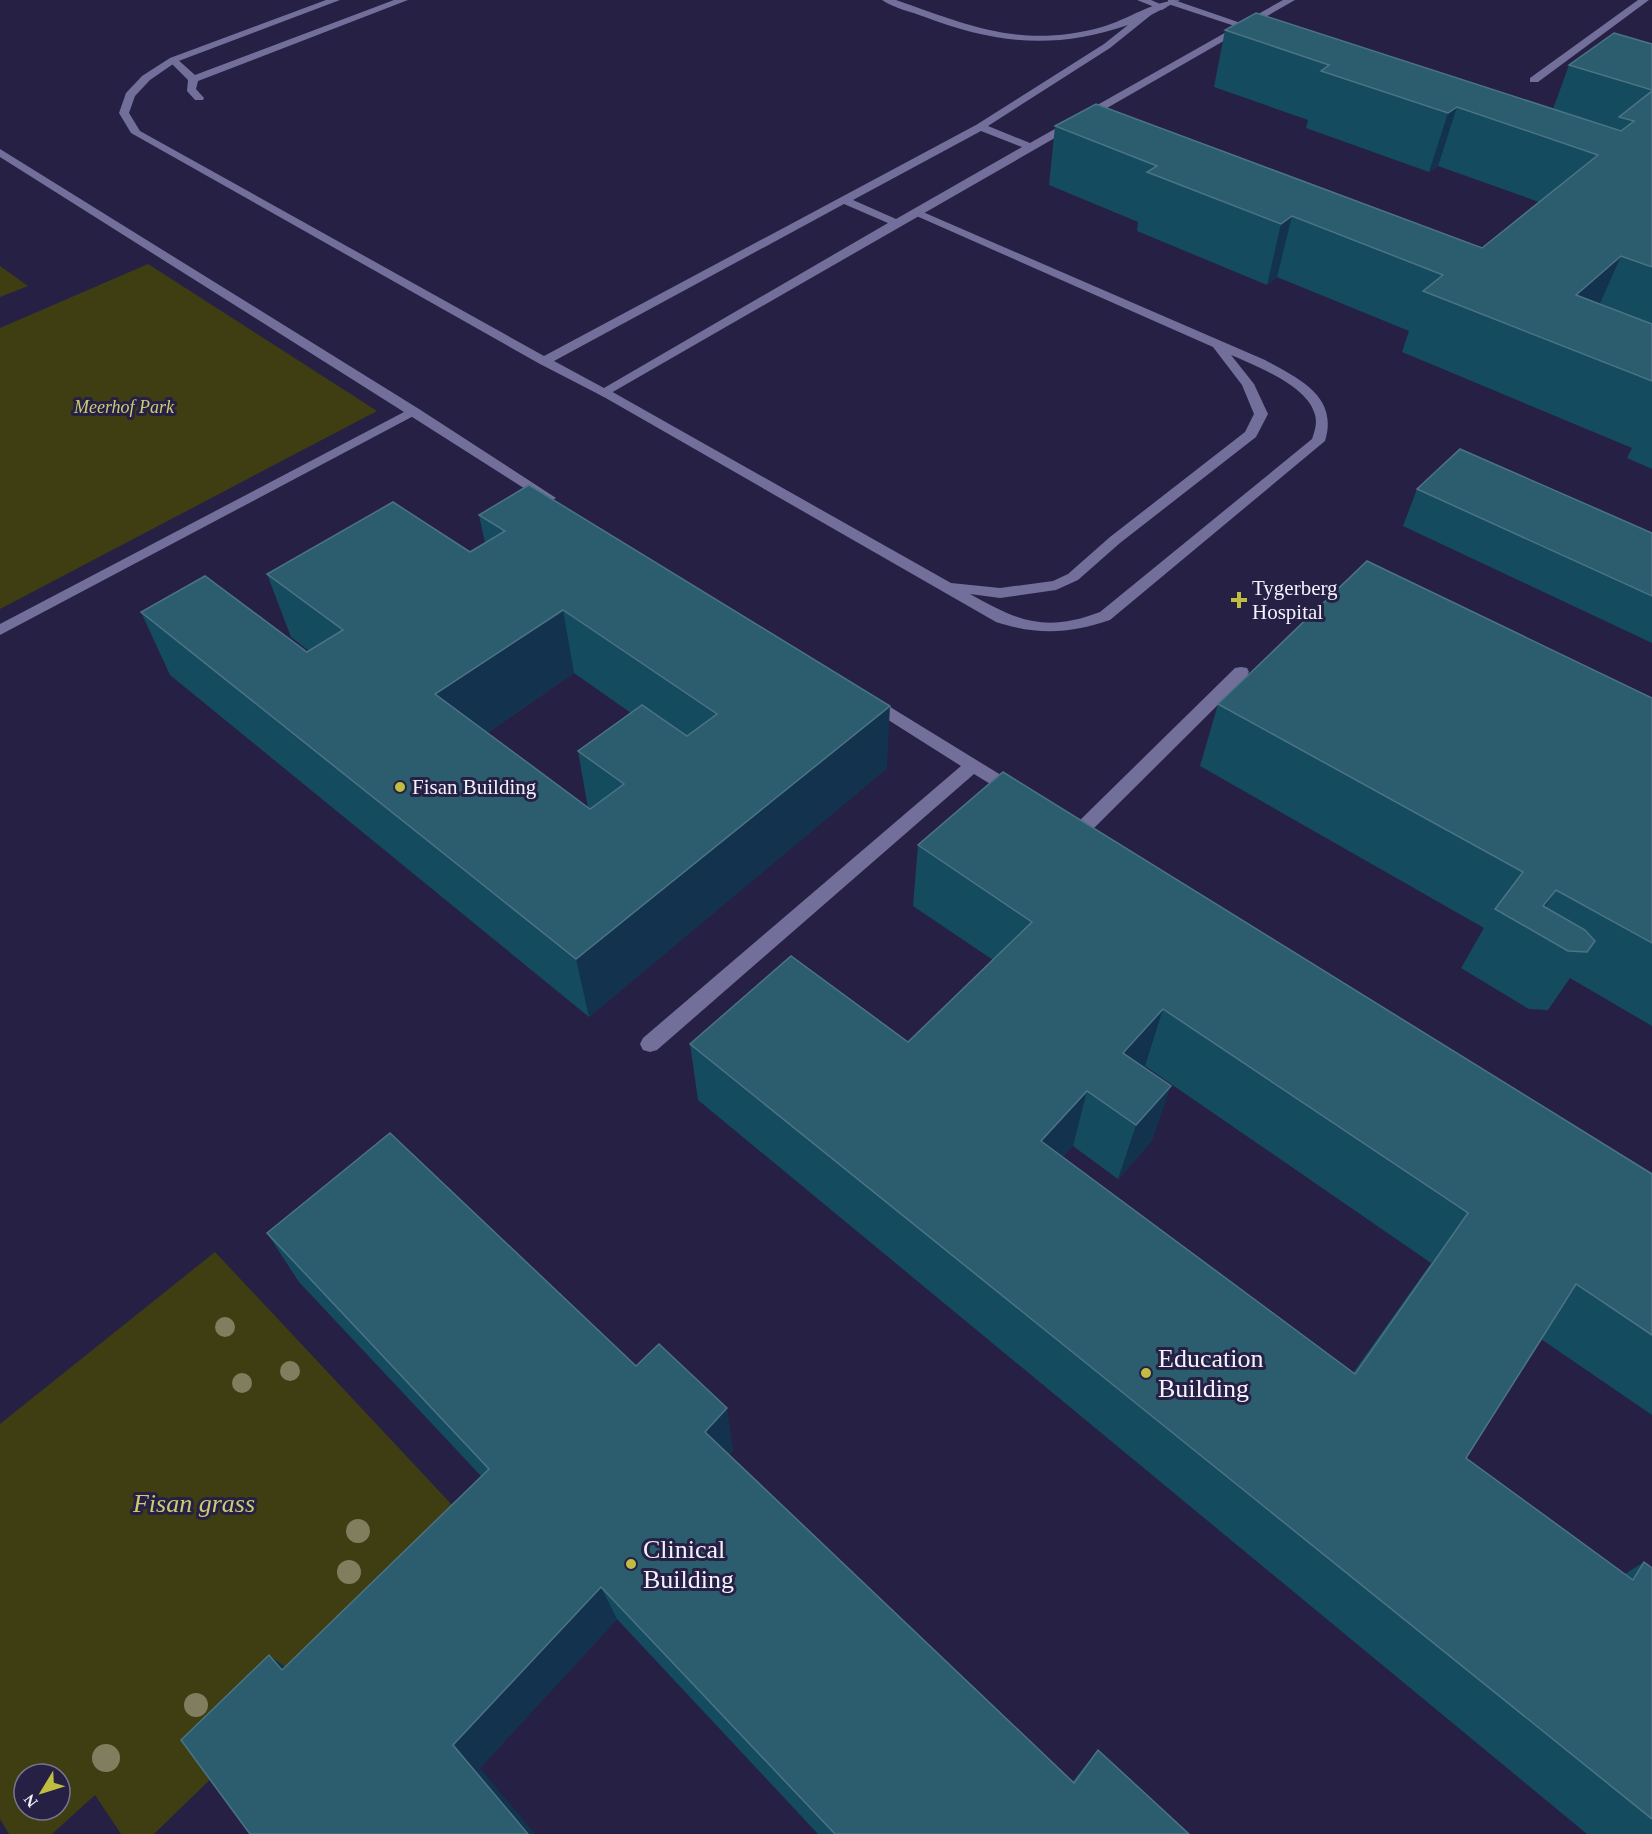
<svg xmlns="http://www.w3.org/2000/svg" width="1652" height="1834" font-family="Georgia,serif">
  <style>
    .green { fill: #3f3e12; fill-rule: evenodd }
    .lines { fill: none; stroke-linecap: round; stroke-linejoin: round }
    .lane { fill: #736f9b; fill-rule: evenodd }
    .street { fill: #736f9b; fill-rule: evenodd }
    .tree { fill: #817e5f }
    .wall { fill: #154b5e; fill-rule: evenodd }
    .shaded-wall { fill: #12324d }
    .building { fill: #2c5d6f; stroke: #4b7485; stroke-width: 1.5; fill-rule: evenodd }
    .poi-dot { fill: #c0be40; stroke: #262045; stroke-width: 2 }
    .labels { text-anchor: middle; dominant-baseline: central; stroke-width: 6; stroke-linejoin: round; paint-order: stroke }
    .far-park-label { font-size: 18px; font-style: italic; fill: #cccb74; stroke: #262045 }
    .poi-label { font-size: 21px; fill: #f2f2fc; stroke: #262045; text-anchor: start }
    .near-poi-label { font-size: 26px; fill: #f2f2fc; stroke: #262045; text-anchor: start }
    .near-park-label { font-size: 26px; font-style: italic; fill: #cccb74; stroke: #262045 }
  </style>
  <rect width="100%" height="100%" fill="#262045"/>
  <path class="green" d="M 148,264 L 377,411 L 0,609 L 0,328 Z
    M 0,266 L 28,286 L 0,297 Z
    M 215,1252 L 454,1507 L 224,1766 L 154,1834 L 121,1834 L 95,1795 L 52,1834 L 9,1834 L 0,1819 L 0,1424 ZM 24,1774 L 60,1774 L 60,1810 L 24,1810 Z"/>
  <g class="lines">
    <path class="lane" d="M 394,0 L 408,0 L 198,81 L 196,89 L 204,98 L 203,100 L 195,100 L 187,91 L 188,80 L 168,60 L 176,58 L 195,75 Z
      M 1137,0 L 1151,0 L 1167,7 L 1162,10 Z
      M 1168,0 L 1174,0 L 1264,31 L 1256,33 L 1168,4 Z
      M 1638,0 L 1649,0 L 1538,82 L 1530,82 L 1530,78 Z
      M 916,209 L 1265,360 C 1298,378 1339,396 1325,441 L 1110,620 C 1070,634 1036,635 996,622 L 597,393 L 604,389 L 609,390 L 951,583 L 1000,588 L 1053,581 L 1068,574 L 1110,537 L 1245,432 L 1254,414 L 1242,385 L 1213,347 L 912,214 L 910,212 ZM 1231,355 C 1256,366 1305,385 1314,412 C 1318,422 1315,430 1312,439 L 1100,612 C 1045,633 1018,621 970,594 L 1000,598 L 1056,590 L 1078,580 L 1120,543 L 1256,437 L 1268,414 L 1254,384 Z
      M 414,408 L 419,409 L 556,498 L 549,502 L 544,501 L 409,415 L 407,412 L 409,409 Z
      M 1241,667 L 1247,668 L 1249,672 L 1247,676 L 1086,836 L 1080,837 L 1074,836 L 1071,831 L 1074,826 L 1235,668 Z
      M 869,694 L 1022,788 L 1024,792 L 1022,796 L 1016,798 L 1010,796 L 974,774 L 657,1050 L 650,1052 L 643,1050 L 640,1044 L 643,1038 L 961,766 L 863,704 L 861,700 L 863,696 Z"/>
    <path class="street" d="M 326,0 L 340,0 L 176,62 L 150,80 L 135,96 L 129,113 L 140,131 L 544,356 L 976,125 L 1104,44 L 1128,25 C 1055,50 996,44 925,17 C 912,12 893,8 882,0 L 896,0 C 970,26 1022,49 1102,27 C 1127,20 1155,0 1180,0 L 1151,15 L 1110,48 L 988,126 L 1030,143 L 1283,0 L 1295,0 L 604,397 L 540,364 L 131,133 L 119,113 L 126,93 L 142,76 L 170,58 ZM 981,131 L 1022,147 L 896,219 L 853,200 ZM 844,204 L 888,223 L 604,388 L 554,361 Z
      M 0,149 L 419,409 L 421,412 L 0,635 L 0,624 L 404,412 L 0,157 Z"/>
  </g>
  <g class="tree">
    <circle cx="225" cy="1327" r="10"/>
    <circle cx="290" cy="1371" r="10"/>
    <circle cx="242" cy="1383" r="10"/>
    <circle cx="358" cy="1531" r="12"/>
    <circle cx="349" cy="1572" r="12"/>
    <circle cx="196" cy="1705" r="12"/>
    <circle cx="106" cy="1758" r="14"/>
  </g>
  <path class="wall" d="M 1225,30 L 1553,109 L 1569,65 L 1652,44 L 1652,469 L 1627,458 L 1632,448 L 1402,352 L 1409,331 L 1277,277 L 1267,285 L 1137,231 L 1138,222 L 1049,185 L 1055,126 L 1482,248 L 1539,202 L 1438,166 L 1429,172 L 1306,128 L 1308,120 L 1214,87 Z
    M 1417,489 L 1652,533 L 1652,643 L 1403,526 Z
    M 479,515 L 887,768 L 589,1017 L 170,675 L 141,612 L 307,652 L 309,651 L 291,637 L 267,574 L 470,552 L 485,543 ZM 574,673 L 631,713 L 578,751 L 588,808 L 487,733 Z
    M 1652,698 L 1652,1026 L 1570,978 L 1548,1010 L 1529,1009 L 1461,968 L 1484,928 L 1200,766 L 1218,704 Z
    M 918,845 L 1652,1174 L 1652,1415 L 1541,1339 L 1466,1458 L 1625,1574 L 1644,1562 L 1652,1568 L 1652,1834 L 1587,1834 L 698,1100 L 690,1044 L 908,1042 L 993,960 L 913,906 ZM 1145,1066 L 1431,1263 L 1353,1373 L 1062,1157 L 1073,1146 L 1118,1179 L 1152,1141 L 1144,1068 Z
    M 267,1233 L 636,1366 L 733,1450 L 729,1455 L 1072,1782 L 1098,1750 L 1189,1834 L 818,1834 L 617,1619 L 480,1768 L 285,1667 L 481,1476 L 299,1282 Z"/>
  <path class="shaded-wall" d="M 1457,107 L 1438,166 L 1429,172 L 1448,113 Z
    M 1292,216 L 1277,277 L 1267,285 L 1281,224 Z
    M 1621,256 L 1594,317 L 1576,295 Z
    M 563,610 L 574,673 L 453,756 L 435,694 Z
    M 890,706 L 887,768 L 589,1017 L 576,959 Z
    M 1556,890 L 1531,930 L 1543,906 Z
    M 1163,1009 L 1145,1066 L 1109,1106 L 1123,1053 Z
    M 1171,1086 L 1152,1141 L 1118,1179 L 1136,1125 Z
    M 1087,1091 L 1073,1146 L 1029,1194 L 1041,1141 Z
    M 727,1408 L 733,1450 L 712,1472 L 705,1432 Z
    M 601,1587 L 617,1619 L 480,1768 L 535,1834 L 528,1834 L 453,1745 Z
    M 269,1655 L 308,1684 L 282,1670 Z"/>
  <path class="building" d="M 1256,13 L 1621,131 L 1634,121 L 1619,117 L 1652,91 L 1652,267 L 1621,256 L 1576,295 L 1652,324 L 1652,381 L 1423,291 L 1443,275 L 1292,216 L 1281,224 L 1147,172 L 1157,166 L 1055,126 L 1096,104 L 1482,248 L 1598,155 L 1457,107 L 1448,113 L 1321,71 L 1329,65 L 1225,30 Z
    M 1614,33 L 1652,44 L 1652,90 L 1569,65 Z
    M 1460,449 L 1652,533 L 1652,596 L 1417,489 Z
    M 529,485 L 890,706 L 576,959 L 141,612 L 205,576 L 307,652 L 343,630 L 267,574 L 393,502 L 470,552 L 505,531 L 479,515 ZM 563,610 L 717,714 L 687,736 L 642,705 L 578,751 L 624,784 L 590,809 L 435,694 Z
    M 1367,561 L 1652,698 L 1652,943 L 1556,890 L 1543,906 L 1585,930 L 1595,941 L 1587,952 L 1568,951 L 1495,909 L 1523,872 L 1218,704 Z
    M 1003,772 L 1652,1174 L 1652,1335 L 1576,1284 L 1466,1458 L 1633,1580 L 1644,1562 L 1652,1568 L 1652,1819 L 690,1044 L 791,956 L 908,1042 L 1032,922 L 918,845 ZM 1163,1009 L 1468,1213 L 1355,1374 L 1041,1141 L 1087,1091 L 1136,1125 L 1171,1086 L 1123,1053 Z
    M 390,1133 L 636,1366 L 659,1344 L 727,1408 L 705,1432 L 1074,1783 L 1098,1750 L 1189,1834 L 835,1834 L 601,1587 L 453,1745 L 528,1834 L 250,1834 L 181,1740 L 269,1655 L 282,1670 L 489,1469 L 267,1233 Z"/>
  <g class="poi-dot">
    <path d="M1236 591h6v6h6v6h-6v6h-6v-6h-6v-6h6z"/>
    <circle cx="400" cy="787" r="6"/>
    <circle cx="1146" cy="1373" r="6"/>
    <circle cx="631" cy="1564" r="6"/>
  </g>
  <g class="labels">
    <g class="far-park-label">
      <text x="124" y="407">Meerhof Park</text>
    </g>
    <g class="poi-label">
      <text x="1252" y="588">Tygerberg<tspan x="1252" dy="24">Hospital</tspan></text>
      <text x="412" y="787">Fisan Building</text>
    </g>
    <g class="near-poi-label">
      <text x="1158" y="1358">Education<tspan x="1158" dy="30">Building</tspan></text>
      <text x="643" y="1549">Clinical<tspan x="643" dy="30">Building</tspan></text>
    </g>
    <g class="near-park-label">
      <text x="194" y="1503">Fisan grass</text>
    </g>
  </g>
  <g transform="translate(42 1792) rotate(232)"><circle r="28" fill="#262045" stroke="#78748e" stroke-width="1.5"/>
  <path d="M0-4.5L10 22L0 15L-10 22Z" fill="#c0be40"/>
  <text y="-9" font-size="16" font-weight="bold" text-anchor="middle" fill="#f2f2fc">N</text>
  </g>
</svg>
